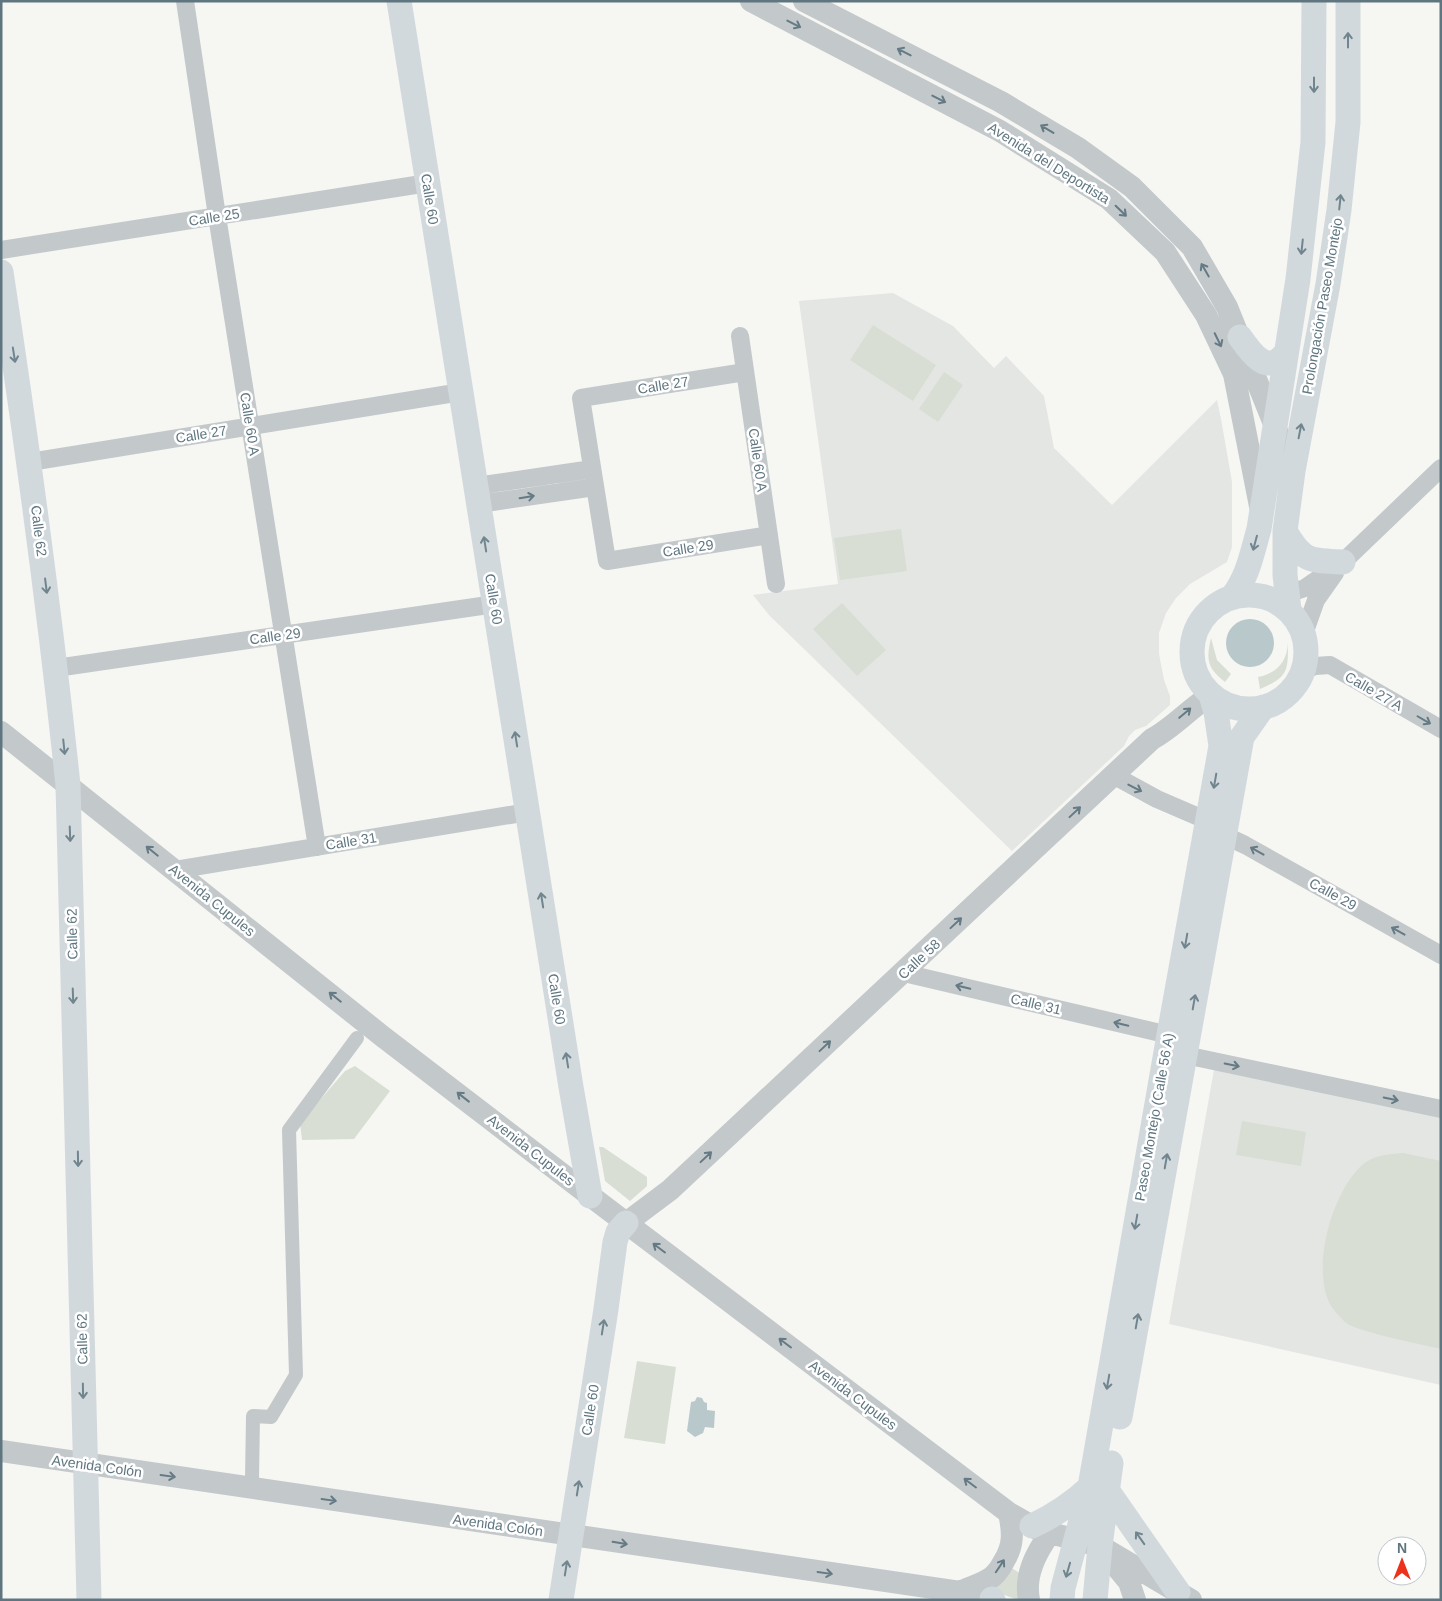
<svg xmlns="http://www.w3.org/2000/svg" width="1442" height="1601" font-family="Helvetica,sans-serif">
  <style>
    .built { fill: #e4e6e4 }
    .green { fill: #d8ded3 }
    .water { fill: #b9c8ca }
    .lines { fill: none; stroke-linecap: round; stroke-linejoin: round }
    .pedestrian { stroke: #c3c8cb; stroke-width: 14 }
    .minor { stroke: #c3c8cb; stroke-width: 18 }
    .tertiary { stroke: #c3c8cb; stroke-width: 22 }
    .secondary { stroke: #d2d9dc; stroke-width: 25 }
    .oneway { stroke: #647a84 }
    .oneway2 { stroke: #70858e }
    .labels { text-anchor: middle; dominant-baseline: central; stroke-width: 5; stroke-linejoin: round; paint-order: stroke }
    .street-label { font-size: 14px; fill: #5f7680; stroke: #fff }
  </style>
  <rect width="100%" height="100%" fill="#f6f6f3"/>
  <path class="built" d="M 893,293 L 953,326 L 994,368 L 1006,356 L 1044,396 L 1054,448 L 1112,505 L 1217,400 L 1221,419 L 1232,482 L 1232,547 L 1227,562 L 1190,584 L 1176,598 L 1166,613 L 1159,633 L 1159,654 L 1164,680 L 1170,696 L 1170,705 L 1146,726 L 1135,730 L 1129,736 L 1124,746 L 1012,851 L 769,615 L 753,595 L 838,584 L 799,301 Z
    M 1215,1064 L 1441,1115 L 1441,1385 L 1169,1324 Z"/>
  <path class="green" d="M 873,325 L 936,365 L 913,401 L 850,360 Z
    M 944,372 L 963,385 L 938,422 L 919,409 Z
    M 901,529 L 907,571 L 840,580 L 834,538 Z
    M 842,603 L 886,650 L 857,676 L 813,629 Z
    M 1211,638 L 1217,660 L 1231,674 L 1225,682 C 1207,668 1206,660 1211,638 Z
    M 1288,643 C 1288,672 1288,677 1260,689 L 1258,677 C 1277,673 1287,662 1288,643 Z
    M 355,1066 L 390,1091 L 354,1139 L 302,1140 L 300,1123 L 345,1071 Z
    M 1242,1121 L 1306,1132 L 1301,1166 L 1236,1155 Z
    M 599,1147 L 603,1147 L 647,1177 L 647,1186 L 630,1201 L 605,1181 Z
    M 1403,1153 L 1441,1161 L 1441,1349 C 1424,1345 1354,1331 1345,1322 C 1340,1317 1332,1309 1329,1302 C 1312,1264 1332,1195 1360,1167 C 1372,1155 1388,1154 1403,1153 Z
    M 637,1361 L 676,1367 L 665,1444 L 624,1438 Z
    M 1010,1567 L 1023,1575 L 1024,1600 C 1012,1600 1001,1592 990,1589 Z"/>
  <path class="water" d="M1226 643a24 24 0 1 1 48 0a24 24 0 1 1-48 0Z
    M 697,1397 L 702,1398 L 704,1402 L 707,1403 L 707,1410 L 715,1411 L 714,1428 L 705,1427 L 703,1433 L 695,1437 L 687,1431 L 691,1402 L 695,1401 Z"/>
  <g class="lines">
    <path class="pedestrian" d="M 252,1479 L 253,1416 L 271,1417 L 296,1375 L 289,1130 L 357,1038"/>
    <path class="minor" d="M 185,1 L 217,216 L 317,847
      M 1,250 L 428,183
      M 740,336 L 776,584
      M 745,372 L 581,398 L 607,561 L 769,535
      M 30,462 L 461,392
      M 476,486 L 592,469
      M 479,504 L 595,487
      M 1272,599 L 1305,588 L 1343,562 L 1441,468
      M 1304,634 L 1316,600 L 1335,573
      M 56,668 L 495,604
      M 1304,670 L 1315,666 L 1330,665 L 1441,729
      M 1113,775 L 1157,799 L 1208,821
      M 1224,835 L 1245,845 L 1441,955
      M 175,870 L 528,812
      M 904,973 L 1169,1035
      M 1185,1055 L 1441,1109"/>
    <path class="tertiary" d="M 751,1 L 1000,131 L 1109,199 L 1165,252 L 1206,315 L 1234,374 L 1260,506
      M 804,1 L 1001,102 L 1078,148 L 1132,187 L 1192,247 L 1227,307 L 1293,471
      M 1,732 L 382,1036 L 601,1204 L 1009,1513 L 1039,1530 L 1100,1546 L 1191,1600
      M 626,1223 L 670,1190 L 716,1147 L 1152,739 C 1173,728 1190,708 1211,695
      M 1,1451 L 960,1592 L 994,1600
      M 1110,1559 L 1129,1582 L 1135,1600
      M 960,1592 C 970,1587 983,1584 992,1577 C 997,1573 1001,1567 1004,1561 C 1014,1545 1013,1532 1009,1513
      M 1029,1600 C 1024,1575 1036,1553 1050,1533"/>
    <path class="secondary" d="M 399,1 L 571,1087 L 590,1196
      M 1,272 C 27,443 50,613 68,785 L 89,1600
      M 1240,337 C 1251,353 1267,376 1285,354
      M 1285,531 C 1302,561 1309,561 1343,562
      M1192 652a57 57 0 1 1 114 0a57 57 0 1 1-114 0Z
      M 1232,597 C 1248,577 1252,553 1259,529 L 1298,279 L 1313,142 L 1314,1
      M 1289,610 L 1285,575 L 1285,531 L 1293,471 L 1328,284 L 1339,210 L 1348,122 L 1348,1
      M 1120,1417 L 1242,737 L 1263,707
      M 1107,1490 L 1178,1592
      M 1032,1526 C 1053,1516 1072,1504 1090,1487
      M 992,1599 L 993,1600
      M 561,1600 L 606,1309 L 615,1242 L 618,1232 L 626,1223
      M 1062,1600 L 1063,1588 L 1090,1487 L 1169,1035 L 1221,746 L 1216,712 L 1211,695
      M 1095,1600 L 1100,1546 L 1111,1463"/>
  </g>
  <defs><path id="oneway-shaft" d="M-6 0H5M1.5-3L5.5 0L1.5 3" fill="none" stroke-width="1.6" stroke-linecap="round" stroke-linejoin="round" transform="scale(1.25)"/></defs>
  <g class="oneway">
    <use href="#oneway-shaft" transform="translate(794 24) rotate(27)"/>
    <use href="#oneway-shaft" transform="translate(904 52) rotate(-153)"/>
    <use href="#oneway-shaft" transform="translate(939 99) rotate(27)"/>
    <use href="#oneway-shaft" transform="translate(1047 129) rotate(-149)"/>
    <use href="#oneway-shaft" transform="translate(1121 211) rotate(44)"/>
    <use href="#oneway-shaft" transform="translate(1205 270) rotate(-120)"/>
    <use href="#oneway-shaft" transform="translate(1218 340) rotate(64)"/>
    <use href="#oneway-shaft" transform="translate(527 497) rotate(-9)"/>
    <use href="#oneway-shaft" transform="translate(1185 713) rotate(-40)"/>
    <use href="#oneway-shaft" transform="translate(1424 720) rotate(30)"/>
    <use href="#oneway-shaft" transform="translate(1135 788) rotate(27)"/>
    <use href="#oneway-shaft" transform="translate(1075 812) rotate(-43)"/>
    <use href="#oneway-shaft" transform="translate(152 851) rotate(-141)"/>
    <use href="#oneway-shaft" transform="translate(1257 851) rotate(-151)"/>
    <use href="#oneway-shaft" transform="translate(956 923) rotate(-43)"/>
    <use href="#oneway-shaft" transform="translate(1398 931) rotate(-151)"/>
    <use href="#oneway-shaft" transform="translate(963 987) rotate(-167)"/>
    <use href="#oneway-shaft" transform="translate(335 997) rotate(-141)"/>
    <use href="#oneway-shaft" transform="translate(1121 1024) rotate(-167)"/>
    <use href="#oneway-shaft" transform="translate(825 1046) rotate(-43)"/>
    <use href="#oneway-shaft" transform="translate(1232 1065) rotate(12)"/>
    <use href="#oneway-shaft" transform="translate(463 1097) rotate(-142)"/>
    <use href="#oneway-shaft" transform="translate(1391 1099) rotate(12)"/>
    <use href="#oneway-shaft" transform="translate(706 1157) rotate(-43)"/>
    <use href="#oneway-shaft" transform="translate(659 1248) rotate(-143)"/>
    <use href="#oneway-shaft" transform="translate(785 1343) rotate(-143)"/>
    <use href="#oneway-shaft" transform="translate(168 1476) rotate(8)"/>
    <use href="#oneway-shaft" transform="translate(970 1483) rotate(-143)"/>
    <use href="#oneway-shaft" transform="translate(329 1500) rotate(8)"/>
    <use href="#oneway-shaft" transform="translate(620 1543) rotate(9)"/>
    <use href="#oneway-shaft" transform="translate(1000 1566) rotate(-56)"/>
    <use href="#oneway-shaft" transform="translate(825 1573) rotate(8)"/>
  </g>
  <g class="oneway2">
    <use href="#oneway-shaft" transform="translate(1348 40) rotate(-90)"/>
    <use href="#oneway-shaft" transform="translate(1314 85) rotate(90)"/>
    <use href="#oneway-shaft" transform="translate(1340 202) rotate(-84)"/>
    <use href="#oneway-shaft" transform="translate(1302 247) rotate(96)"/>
    <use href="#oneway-shaft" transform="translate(14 355) rotate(81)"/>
    <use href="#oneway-shaft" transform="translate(1300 431) rotate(-79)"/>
    <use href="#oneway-shaft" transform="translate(1255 543) rotate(105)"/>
    <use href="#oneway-shaft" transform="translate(485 544) rotate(-99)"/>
    <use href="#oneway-shaft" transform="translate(46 586) rotate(83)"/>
    <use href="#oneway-shaft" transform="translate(516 739) rotate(-99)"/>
    <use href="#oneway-shaft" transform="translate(64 747) rotate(84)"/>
    <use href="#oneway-shaft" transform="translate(1215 781) rotate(100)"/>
    <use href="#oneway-shaft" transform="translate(70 834) rotate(88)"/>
    <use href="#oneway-shaft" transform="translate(542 900) rotate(-99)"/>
    <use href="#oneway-shaft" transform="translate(1186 941) rotate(100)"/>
    <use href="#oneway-shaft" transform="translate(73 996) rotate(88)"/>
    <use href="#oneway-shaft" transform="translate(1194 1002) rotate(-80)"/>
    <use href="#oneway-shaft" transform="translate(567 1060) rotate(-99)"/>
    <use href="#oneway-shaft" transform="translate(78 1159) rotate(89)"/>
    <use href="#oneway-shaft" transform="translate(1166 1161) rotate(-80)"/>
    <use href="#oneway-shaft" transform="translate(1136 1222) rotate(100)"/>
    <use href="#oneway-shaft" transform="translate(1137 1321) rotate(-80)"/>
    <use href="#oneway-shaft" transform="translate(603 1327) rotate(-81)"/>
    <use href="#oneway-shaft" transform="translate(1108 1382) rotate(100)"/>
    <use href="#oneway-shaft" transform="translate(83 1391) rotate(89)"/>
    <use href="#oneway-shaft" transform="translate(578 1488) rotate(-81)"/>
    <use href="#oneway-shaft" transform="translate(1140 1538) rotate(-125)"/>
    <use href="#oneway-shaft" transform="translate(566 1568) rotate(-81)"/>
    <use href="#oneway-shaft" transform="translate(1068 1570) rotate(106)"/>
  </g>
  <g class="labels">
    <g class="street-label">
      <text transform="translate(1049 163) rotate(32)">Avenida del Deportista</text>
      <text transform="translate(430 199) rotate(81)">Calle 60</text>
      <text transform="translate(214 217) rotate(-9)">Calle 25</text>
      <text transform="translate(1322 306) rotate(-80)">Prolongación Paseo Montejo</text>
      <text transform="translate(663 385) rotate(-9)">Calle 27</text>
      <text transform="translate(250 424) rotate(81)">Calle 60 A</text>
      <text transform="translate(201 434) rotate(-9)">Calle 27</text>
      <text transform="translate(758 460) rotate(82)">Calle 60 A</text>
      <text transform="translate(39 531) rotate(83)">Calle 62</text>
      <text transform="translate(688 548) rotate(-9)">Calle 29</text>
      <text transform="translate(494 599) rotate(81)">Calle 60</text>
      <text transform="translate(275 636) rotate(-8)">Calle 29</text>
      <text transform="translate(1374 691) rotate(30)">Calle 27 A</text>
      <text transform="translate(351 841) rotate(-9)">Calle 31</text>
      <text transform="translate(1333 894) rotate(29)">Calle 29</text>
      <text transform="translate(212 900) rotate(39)">Avenida Cupules</text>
      <text transform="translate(72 934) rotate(-91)">Calle 62</text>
      <text transform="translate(919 959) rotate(-43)">Calle 58</text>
      <text transform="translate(557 999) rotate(81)">Calle 60</text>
      <text transform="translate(1036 1004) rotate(13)">Calle 31</text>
      <text transform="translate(1154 1117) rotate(-80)">Paseo Montejo (Calle 56 A)</text>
      <text transform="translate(531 1150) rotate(38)">Avenida Cupules</text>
      <text transform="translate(82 1339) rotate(-91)">Calle 62</text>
      <text transform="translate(853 1395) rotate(37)">Avenida Cupules</text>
      <text transform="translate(590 1410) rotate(-81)">Calle 60</text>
      <text transform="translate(97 1466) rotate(8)">Avenida Colón</text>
      <text transform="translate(498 1525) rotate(8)">Avenida Colón</text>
    </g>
  </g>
  <rect width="1442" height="1601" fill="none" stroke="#5f7680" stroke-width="5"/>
  <g transform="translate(1402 1561)"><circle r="24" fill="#ffffff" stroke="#bfc8cc"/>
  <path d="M0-4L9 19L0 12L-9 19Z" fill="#ed321c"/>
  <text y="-8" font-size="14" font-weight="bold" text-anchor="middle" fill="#5f7680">N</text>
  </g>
</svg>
